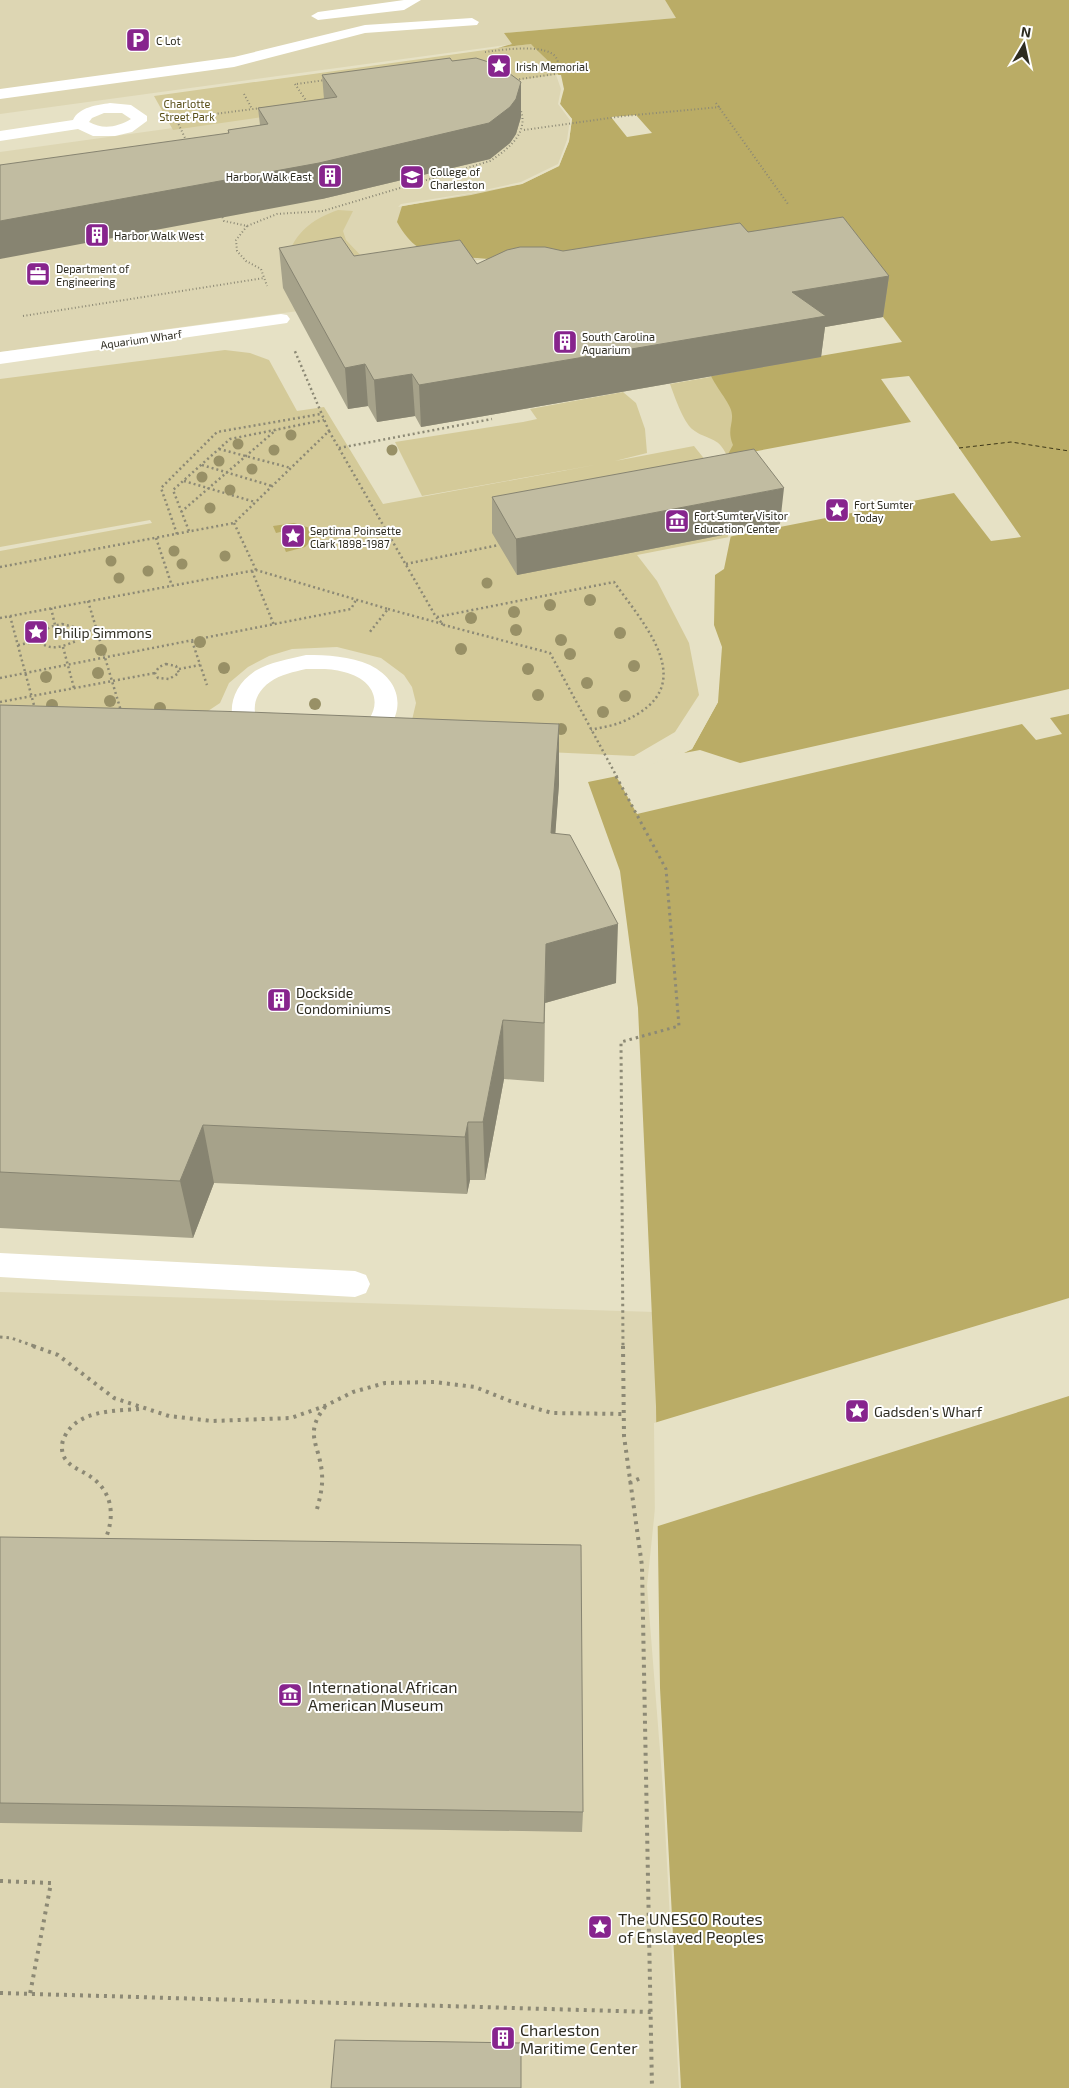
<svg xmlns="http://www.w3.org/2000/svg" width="1069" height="2088" font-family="'Exo 2',sans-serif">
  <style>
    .built { fill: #ddd6b3 }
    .green { fill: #d4ca99 }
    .water { fill: #baac66 }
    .pier { fill: #e6e1c5 }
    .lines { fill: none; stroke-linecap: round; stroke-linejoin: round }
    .ferry { stroke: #3e3819; stroke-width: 1; stroke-dasharray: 4 3; stroke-linecap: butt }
    .path-far3 { stroke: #8c8975; stroke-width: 2; stroke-dasharray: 1 2.5; stroke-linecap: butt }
    .path-far2 { stroke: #8c8975; stroke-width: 2.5; stroke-dasharray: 2 3; stroke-linecap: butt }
    .path-far1 { stroke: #8c8975; stroke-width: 3; stroke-dasharray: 2.5 4; stroke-linecap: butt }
    .path { stroke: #8c8975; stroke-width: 4; stroke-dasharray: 3 5; stroke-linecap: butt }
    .lane { fill: #fff; fill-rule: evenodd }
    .tree { fill: #989066 }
    .wall { fill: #a6a28a }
    .shaded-wall { fill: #878471 }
    .building { fill: #c1bca1; stroke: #878471 }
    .labels { text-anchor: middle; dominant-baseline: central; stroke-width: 4; stroke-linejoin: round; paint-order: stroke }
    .far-poi-label { font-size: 11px; fill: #2e2c21; stroke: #fff; text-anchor: start }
    .far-park-label { font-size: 11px; fill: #584e18; stroke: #fff }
    .far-street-label { font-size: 11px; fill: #2e2c21; stroke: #fff }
    .poi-label { font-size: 14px; fill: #2e2c21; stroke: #fff; text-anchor: start }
    .near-poi-label { font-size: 16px; fill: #2e2c21; stroke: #fff; text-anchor: start }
  </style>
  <rect width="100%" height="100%" fill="#e6e1c5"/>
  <path class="built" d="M 0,0 L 665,0 L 677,18 L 505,33 L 513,44 L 0,114 Z
    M 729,51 L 843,203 L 300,288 L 313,309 L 0,352 L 0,152 Z
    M 0,1292 L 655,1312 L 659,1470 L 647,1586 L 663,1789 L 679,2088 L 0,2088 Z"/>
  <path class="green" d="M 536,43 L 562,74 L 173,130 L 154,96 Z
    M 338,210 L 353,211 L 343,231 L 346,240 L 365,260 L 289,252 C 299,229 315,218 338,210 Z
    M 225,350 L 250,353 L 269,360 L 297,411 L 324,407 L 383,504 L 600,464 L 422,496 L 395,442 L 523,422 L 537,419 L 530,409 L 623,392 L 636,403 L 645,429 L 647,453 L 615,461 L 694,446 L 706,461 L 727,456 C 718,435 707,441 692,429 C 683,421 674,395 670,384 L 739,372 L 954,493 L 637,555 L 657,581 L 689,643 L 699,695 L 675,732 L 634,756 L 390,745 L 412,720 L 416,703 L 412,687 L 404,675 L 381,658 L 337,647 L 292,649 L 269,656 L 248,667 L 229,683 L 220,703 L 181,729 L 0,722 L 0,551 L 152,523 L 150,520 L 0,547 L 0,379 Z"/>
  <path class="water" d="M 665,0 L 1069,0 L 1069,2088 L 681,2088 L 660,1688 L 656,1406 L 638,1008 L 620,871 L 588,782 L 642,771 L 692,749 L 718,702 L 722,647 L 714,625 L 715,575 L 724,569 L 731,535 L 727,456 L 733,445 C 726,428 735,423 731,410 C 730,404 715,385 711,376 L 739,371 L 495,260 C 453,253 422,268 397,222 L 402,206 L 471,195 L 522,184 L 559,166 L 569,141 L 572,119 L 560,104 C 567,72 551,65 531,44 L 498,48 L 512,44 L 504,33 L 676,18 Z
    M 294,523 L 310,528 L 315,537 L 305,547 L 286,552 L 283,545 L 294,542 L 299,535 L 289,530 L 276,533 L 273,526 Z"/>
  <path class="pier" d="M 556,75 L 561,75 L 564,89 L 560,104 L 572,119 L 569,141 L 559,166 L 522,184 L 398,207 L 401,204 L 471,193 L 521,182 L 558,164 L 567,140 L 570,120 L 558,104 L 561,89 Z
    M 636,115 L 652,133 L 627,137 L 611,117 Z
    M 832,248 L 883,317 L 902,342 L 820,356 Z
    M 909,376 L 1021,537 L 991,541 L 954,493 L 728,537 L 725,457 L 911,422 L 881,379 Z
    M 717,687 L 718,702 L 692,749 L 684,753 L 700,750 L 740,763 L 1069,689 L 1069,714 L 1050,718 L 1062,734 L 1036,740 L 1022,724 L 637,814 L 615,774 L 642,769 L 691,747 L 716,701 Z
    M 1069,1298 L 1069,1396 L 655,1527 L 654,1423 Z"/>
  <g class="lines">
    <path class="ferry" d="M 959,448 L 1011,442 L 1069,451"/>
    <path class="path-far3" d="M 485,52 C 501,50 573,38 555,74 L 514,80
      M 295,84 L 307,102
      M 297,84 L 325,80
      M 244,94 L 252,109
      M 716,103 L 788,204
      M 176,119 L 261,108
      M 177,121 L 186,140
      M 524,130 L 624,116 L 720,107
      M 221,214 L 224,221 L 247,226 L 277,214 L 323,211 L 490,161 C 510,148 531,131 519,106
      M 247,226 L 236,240 L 237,251 L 246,261 L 261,269 L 267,286
      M 23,316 L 264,278"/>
    <path class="path-far2" d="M 329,431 L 436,617 L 444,625 L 550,653 L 617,777
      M 339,448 L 492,419
      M 219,449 L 291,468
      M 202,465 L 272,486
      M 184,481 L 255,502
      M 181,512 L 276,430
      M 234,523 L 256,570
      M 189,531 L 173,490 L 230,439 L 324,420
      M 177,534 L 161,488 L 217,432 L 321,414
      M 156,538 L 172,586
      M 406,564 L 499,545
      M 0,567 L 234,523 L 329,431 L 294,349
      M 252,571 L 274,625
      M 88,601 L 121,711
      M 51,608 L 55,625
      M 388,609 L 443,624
      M 10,616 L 35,709
      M 437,617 L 614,582 C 646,627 702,687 624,721 C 614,726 602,727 591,730
      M 0,618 L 256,570 L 388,609 L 369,633
      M 62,624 L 74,627 L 79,633 L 76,641 C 64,646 50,652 39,641 L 40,633 L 50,627 Z
      M 79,633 L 97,630
      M 192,641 L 207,685
      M 18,645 L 39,641
      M 63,647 L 74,688
      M 166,664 L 176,666 L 179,673 L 169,679 L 158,678 L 155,673 L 159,667 Z
      M 179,669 L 200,665
      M 0,678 L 351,609 L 356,600
      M 0,702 L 155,673"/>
    <path class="path-far1" d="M 616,776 L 666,869 L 679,1026 L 621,1042 L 623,1347
      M 0,1337 L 11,1338 L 37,1347"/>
    <path class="path" d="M 33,1346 L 58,1355 L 114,1398 L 169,1416 L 212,1421 L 291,1418 L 325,1406 L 353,1392 L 385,1383 L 434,1382 L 475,1387 L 510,1401 L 552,1413 L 623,1414
      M 623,1346 L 624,1436 L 642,1566 L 652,2088
      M 629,1483 L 641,1478
      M 317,1509 C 320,1498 323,1486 322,1474 C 320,1445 303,1434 325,1407
      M 104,1542 C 115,1519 114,1493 91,1477 C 83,1471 72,1468 66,1460 C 61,1454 61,1444 64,1438 C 76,1410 114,1411 139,1409
      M 0,1881 L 51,1883 L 30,1994
      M 0,1993 L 651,2012"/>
    <path class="lane" d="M 404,0 L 421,0 L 404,10 L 318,20 L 311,16 L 318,12 Z
      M 472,18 L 479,22 L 477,25 L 365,33 L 234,67 L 0,99 L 0,89 L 234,57 L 365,25 Z
      M 110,103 L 131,105 L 147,116 L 147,121 L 132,132 L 115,136 L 93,136 L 78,129 L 0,141 L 0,131 L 73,120 C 79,107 97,105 110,103 ZM 104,113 L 122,113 L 131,119 C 118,127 103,130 89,122 L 92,118 Z
      M 281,314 L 287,315 L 290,319 L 287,323 L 0,364 L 0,352 Z
      M 306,655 C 327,655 350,656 370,665 C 411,686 403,727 367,747 C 352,756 332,759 315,760 C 297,760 279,759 263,752 C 225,736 221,694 255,671 C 270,662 289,659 306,655 ZM 306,669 C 318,669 332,668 344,672 C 381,681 385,714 353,734 C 341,742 327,744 313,744 C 303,745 292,745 283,742 C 253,734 244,700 270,682 C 281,674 294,672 306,669 Z
      M 0,1253 L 355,1271 L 366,1275 L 370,1284 L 366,1293 L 355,1297 L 0,1277 Z"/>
  </g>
  <g class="tree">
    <circle cx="291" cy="435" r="5.5"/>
    <circle cx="238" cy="444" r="5.5"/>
    <circle cx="274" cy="450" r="5.5"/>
    <circle cx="392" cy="450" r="5.5"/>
    <circle cx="219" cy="461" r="5.5"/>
    <circle cx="252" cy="469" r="5.5"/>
    <circle cx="202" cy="477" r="5.5"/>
    <circle cx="230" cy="490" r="5.5"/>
    <circle cx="210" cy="508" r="5.5"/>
    <circle cx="174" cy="551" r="5.5"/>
    <circle cx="225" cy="556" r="5.5"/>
    <circle cx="111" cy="561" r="5.5"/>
    <circle cx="182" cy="564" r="5.5"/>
    <circle cx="148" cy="571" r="5.5"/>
    <circle cx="119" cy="578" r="5.5"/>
    <circle cx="487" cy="583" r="5.5"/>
    <circle cx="590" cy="600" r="6"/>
    <circle cx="550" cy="605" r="6"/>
    <circle cx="514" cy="612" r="6"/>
    <circle cx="471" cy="618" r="6"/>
    <circle cx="516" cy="630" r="6"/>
    <circle cx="620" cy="633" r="6"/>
    <circle cx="561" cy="640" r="6"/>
    <circle cx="200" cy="642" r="6"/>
    <circle cx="461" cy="649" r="6"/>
    <circle cx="101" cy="650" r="6"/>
    <circle cx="570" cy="654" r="6"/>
    <circle cx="634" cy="666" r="6"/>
    <circle cx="224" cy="668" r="6"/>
    <circle cx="528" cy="669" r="6"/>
    <circle cx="98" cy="673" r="6"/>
    <circle cx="46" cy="677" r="6"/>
    <circle cx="587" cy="683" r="6"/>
    <circle cx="538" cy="695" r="6"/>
    <circle cx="625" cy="696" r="6"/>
    <circle cx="110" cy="701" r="6"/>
    <circle cx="315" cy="704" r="6"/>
    <circle cx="52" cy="705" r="6"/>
    <circle cx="160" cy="708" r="6"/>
    <circle cx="603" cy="712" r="6"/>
    <circle cx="561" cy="729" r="6"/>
  </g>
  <path class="wall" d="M 452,61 L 521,117 L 516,134 L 510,143 L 490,159 L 322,199 L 228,133 L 228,130 L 260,125 L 258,108 L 324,99 L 322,75 Z
    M 748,232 L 889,276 L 883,317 L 825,327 L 821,357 L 421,427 L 415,416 L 377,422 L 368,406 L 348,409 L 283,288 L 279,248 L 354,256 L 477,264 L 563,251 Z
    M 492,497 L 780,524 L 517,575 L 492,533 Z
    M 0,705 L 559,724 L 559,784 L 555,834 L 616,983 L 545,1003 L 544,1082 L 504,1079 L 485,1180 L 470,1180 L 467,1194 L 214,1183 L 193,1238 L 0,1228 Z
    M 0,1537 L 583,1812 L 582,1832 L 0,1823 Z"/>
  <path class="shaded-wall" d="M 521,82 L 521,117 L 516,134 L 510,143 L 490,159 L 322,199 L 0,259 L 0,221 Z
    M 889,276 L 883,317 L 825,327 L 821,357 L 421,427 L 419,385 L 792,292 Z
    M 365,364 L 368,406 L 348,409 L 345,368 Z
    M 412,374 L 415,416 L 377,422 L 374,380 Z
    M 784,488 L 780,524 L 517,575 L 516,539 Z
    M 559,724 L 559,784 L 551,893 L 551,833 Z
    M 618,924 L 616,983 L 545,1003 L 544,1082 L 546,944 Z
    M 503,1020 L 504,1079 L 485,1180 L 483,1122 Z
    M 468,1122 L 470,1180 L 467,1194 L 465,1137 Z
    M 203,1125 L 214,1183 L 193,1238 L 180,1181 Z"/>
  <path class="building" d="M 450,58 L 452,61 L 476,58 L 498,65 L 521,82 L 516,99 L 510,107 L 489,123 L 319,163 L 0,221 L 0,165 L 229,133 L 228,130 L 268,124 L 258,108 L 337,97 L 322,75 Z
    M 843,217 L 889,276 L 792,292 L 826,316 L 419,385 L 412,374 L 374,380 L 365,364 L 345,368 L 279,248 L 341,237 L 354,256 L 460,240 L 477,264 L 507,250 L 520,247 L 545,247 L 563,251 L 740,223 L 748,232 Z
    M 754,449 L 784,488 L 516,539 L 492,497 Z
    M 0,705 L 248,712 L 559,724 L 551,833 L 570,835 L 618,924 L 546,944 L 544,1023 L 503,1020 L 483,1122 L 468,1122 L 465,1137 L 203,1125 L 180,1181 L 0,1172 Z
    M 0,1537 L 581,1545 L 583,1812 L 0,1803 Z
    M 335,2040 L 521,2043 L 521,2088 L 331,2088 Z"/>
  <defs>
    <symbol id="parking-square" viewBox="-11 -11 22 22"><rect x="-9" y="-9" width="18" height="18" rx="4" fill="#87248d" stroke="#fff"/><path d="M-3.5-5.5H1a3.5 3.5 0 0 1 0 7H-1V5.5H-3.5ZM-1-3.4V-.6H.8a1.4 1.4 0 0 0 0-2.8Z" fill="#fff"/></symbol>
    <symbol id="sight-square" viewBox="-11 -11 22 22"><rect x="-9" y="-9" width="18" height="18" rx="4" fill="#87248d" stroke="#fff"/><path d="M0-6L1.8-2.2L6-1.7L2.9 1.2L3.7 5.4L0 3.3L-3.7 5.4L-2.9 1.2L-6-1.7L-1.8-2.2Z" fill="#fff"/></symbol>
    <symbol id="building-square" viewBox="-11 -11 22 22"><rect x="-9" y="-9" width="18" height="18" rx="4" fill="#87248d" stroke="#fff"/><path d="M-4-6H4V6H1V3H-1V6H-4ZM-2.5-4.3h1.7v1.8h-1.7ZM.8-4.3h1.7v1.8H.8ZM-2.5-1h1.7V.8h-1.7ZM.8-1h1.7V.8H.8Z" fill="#fff"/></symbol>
    <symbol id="university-square" viewBox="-11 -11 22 22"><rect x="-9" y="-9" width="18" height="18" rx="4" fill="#87248d" stroke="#fff"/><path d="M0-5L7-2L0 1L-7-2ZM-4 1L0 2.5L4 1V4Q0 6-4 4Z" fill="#fff"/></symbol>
    <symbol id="office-square" viewBox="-11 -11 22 22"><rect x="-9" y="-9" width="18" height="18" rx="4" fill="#87248d" stroke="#fff"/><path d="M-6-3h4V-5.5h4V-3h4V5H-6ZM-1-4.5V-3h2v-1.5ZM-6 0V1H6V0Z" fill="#fff"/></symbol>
    <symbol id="museum-square" viewBox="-11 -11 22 22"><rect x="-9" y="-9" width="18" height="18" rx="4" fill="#87248d" stroke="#fff"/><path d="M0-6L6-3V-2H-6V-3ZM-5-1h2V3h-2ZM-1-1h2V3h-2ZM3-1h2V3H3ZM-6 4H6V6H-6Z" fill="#fff"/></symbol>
  </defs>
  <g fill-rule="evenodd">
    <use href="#parking-square" x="124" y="26" width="28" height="28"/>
    <use href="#sight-square" x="485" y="52" width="28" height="28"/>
    <use href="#building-square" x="316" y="162" width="28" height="28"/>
    <use href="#university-square" x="398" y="163" width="28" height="28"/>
    <use href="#building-square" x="83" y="221" width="28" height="28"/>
    <use href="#office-square" x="24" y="260" width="28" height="28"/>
    <use href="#building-square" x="551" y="328" width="28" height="28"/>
    <use href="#sight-square" x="823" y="496" width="28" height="28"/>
    <use href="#museum-square" x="663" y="507" width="28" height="28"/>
    <use href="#sight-square" x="279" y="522" width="28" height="28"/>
    <use href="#sight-square" x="22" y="618" width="28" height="28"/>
    <use href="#building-square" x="265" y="986" width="28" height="28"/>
    <use href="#sight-square" x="843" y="1397" width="28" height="28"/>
    <use href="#museum-square" x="276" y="1681" width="28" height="28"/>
    <use href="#sight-square" x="586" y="1913" width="28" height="28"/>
    <use href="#building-square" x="489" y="2024" width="28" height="28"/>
  </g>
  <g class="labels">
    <g class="far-poi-label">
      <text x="156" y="40">C Lot</text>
      <text x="516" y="66">Irish Memorial</text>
      <text x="430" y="171">College of<tspan x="430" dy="13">Charleston</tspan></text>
      <text x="312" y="176" text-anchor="end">Harbor Walk East</text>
      <text x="114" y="235">Harbor Walk West</text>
      <text x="56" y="268">Department of<tspan x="56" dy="13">Engineering</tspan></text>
      <text x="582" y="336">South Carolina<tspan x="582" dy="13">Aquarium</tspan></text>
      <text x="854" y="504">Fort Sumter<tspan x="854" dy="13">Today</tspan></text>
      <text x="694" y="515">Fort Sumter Visitor<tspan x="694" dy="13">Education Center</tspan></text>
      <text x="310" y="530">Septima Poinsette<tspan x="310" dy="13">Clark 1898-1987</tspan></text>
    </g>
    <g class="far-park-label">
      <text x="187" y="103">Charlotte<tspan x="187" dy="13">Street Park</tspan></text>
    </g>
    <g class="far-street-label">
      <text transform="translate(141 339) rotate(-8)">Aquarium Wharf</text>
    </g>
    <g class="poi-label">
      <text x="54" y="632">Philip Simmons</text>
      <text x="296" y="992">Dockside<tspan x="296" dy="16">Condominiums</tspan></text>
      <text x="874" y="1411">Gadsden's Wharf</text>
    </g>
    <g class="near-poi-label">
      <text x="308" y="1686">International African<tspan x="308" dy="18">American Museum</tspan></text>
      <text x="618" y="1918">The UNESCO Routes<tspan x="618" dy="18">of Enslaved Peoples</tspan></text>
      <text x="520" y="2029">Charleston<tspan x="520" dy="18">Maritime Center</tspan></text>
    </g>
  </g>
  <g transform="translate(1024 45) rotate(9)" stroke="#ffffff" stroke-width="4" paint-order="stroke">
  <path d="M0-4L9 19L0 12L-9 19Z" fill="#2e2c21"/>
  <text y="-8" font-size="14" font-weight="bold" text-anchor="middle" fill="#2e2c21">N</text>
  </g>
</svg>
